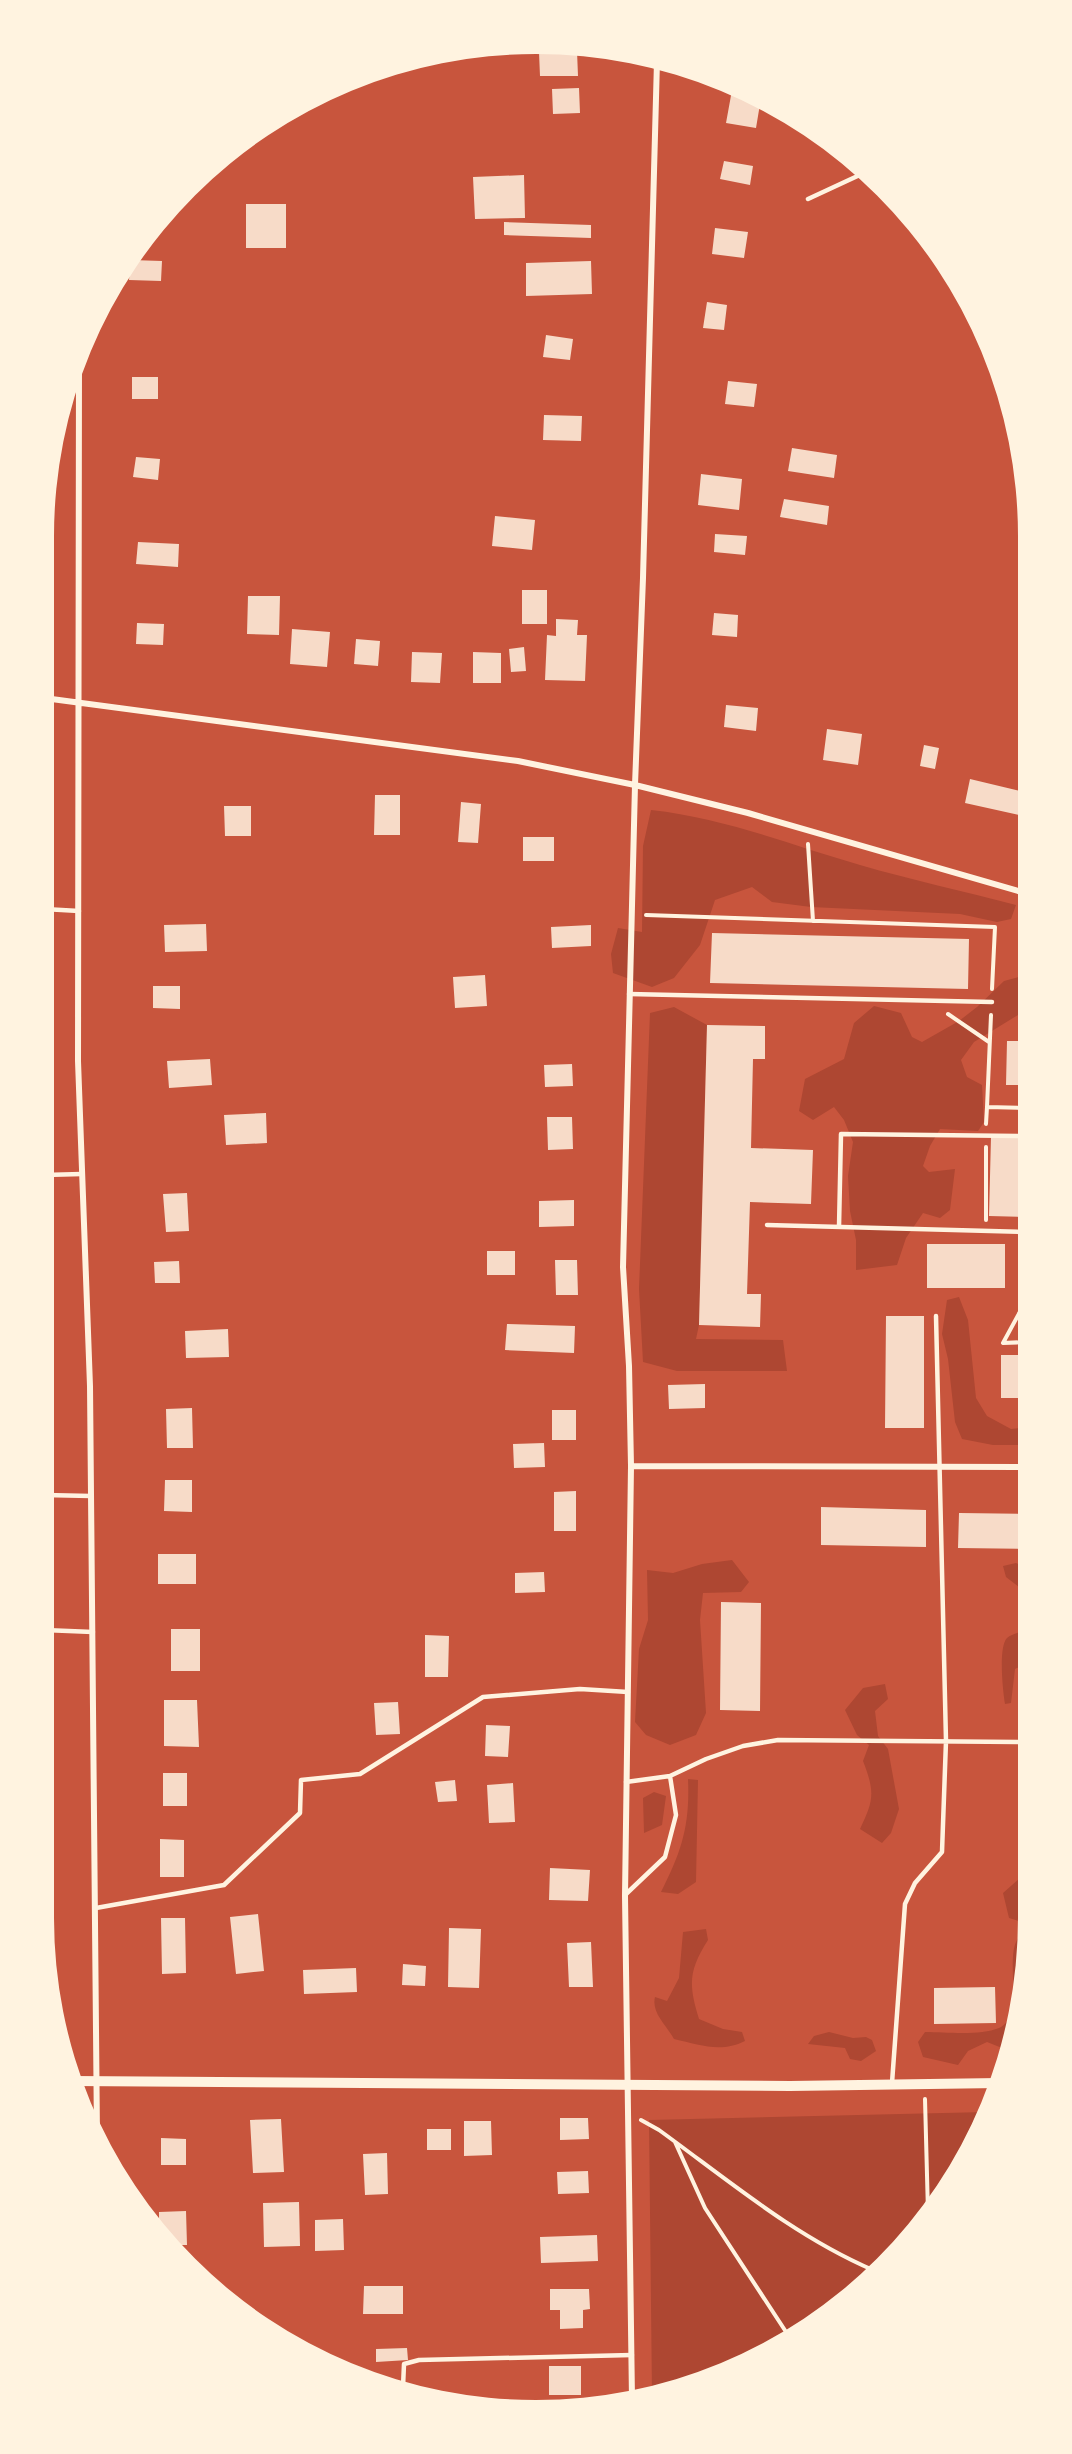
<svg xmlns="http://www.w3.org/2000/svg" width="1072" height="2454" font-family="Georgia,serif">
  <style>
    .green { fill: #ae4732 }
    .building { fill: #f7dbc8 }
    .lines { fill: none; stroke-linecap: round; stroke-linejoin: round }
    .path { stroke: #fff3e0; stroke-width: 4 }
    .service { stroke: #fff3e0; stroke-width: 4.5 }
    .minor { stroke: #fff3e0; stroke-width: 6 }
    .tertiary { stroke: #fff3e0; stroke-width: 10 }
  </style>
  <rect width="100%" height="100%" fill="#c8553d"/>
  <path class="green" d="M 651,810 C 725,818 790,845 860,865 C 911,880 964,891 1016,905 L 1011,919 L 997,922 L 960,914 L 811,907 L 772,902 L 752,887 L 715,900 L 700,945 L 674,978 L 652,987 L 613,973 L 611,954 L 618,928 L 642,932 L 643,846 Z
    M 1026,975 L 1026,1010 L 974,1042 L 961,1060 L 967,1077 L 982,1085 L 984,1122 L 978,1131 L 940,1129 L 930,1146 L 923,1166 L 929,1172 L 955,1169 L 950,1210 L 940,1218 L 923,1213 L 906,1238 L 897,1265 L 856,1270 L 856,1240 L 850,1211 L 848,1176 L 853,1142 L 844,1120 L 834,1107 L 813,1120 L 799,1111 L 805,1079 L 844,1059 L 854,1023 L 874,1006 L 901,1013 L 912,1037 L 922,1042 L 959,1021 L 977,1007 L 1004,981 Z
    M 674,1007 L 707,1025 L 699,1325 L 696,1339 L 783,1340 L 787,1371 L 677,1371 L 643,1362 L 639,1289 L 650,1013 Z
    M 959,1297 L 968,1320 L 976,1398 L 987,1416 L 1011,1429 L 1027,1427 L 1027,1445 L 993,1445 L 962,1439 L 955,1422 L 948,1359 L 942,1334 L 947,1300 Z
    M 732,1560 L 749,1582 L 741,1592 L 703,1593 L 700,1620 L 706,1713 L 696,1735 L 670,1745 L 646,1735 L 635,1722 L 639,1649 L 648,1620 L 647,1570 L 673,1573 L 702,1564 Z
    M 1016,1563 L 1027,1568 L 1028,1594 L 1006,1577 L 1003,1566 Z
    M 1028,1628 L 1028,1663 L 1015,1669 L 1011,1703 L 1005,1704 C 1003,1692 998,1647 1007,1638 C 1012,1633 1022,1633 1028,1628 Z
    M 885,1684 L 888,1699 L 875,1711 L 878,1736 L 888,1749 L 899,1809 L 891,1833 L 882,1843 L 860,1829 C 874,1800 875,1792 863,1761 L 869,1745 L 857,1735 L 845,1710 L 863,1688 Z
    M 688,1779 L 698,1780 L 696,1882 L 678,1894 L 661,1892 C 682,1851 690,1825 688,1779 Z
    M 654,1792 L 666,1796 L 662,1825 L 644,1833 L 643,1798 Z
    M 1028,1871 L 1028,1924 L 1009,1918 L 1003,1893 Z
    M 706,1929 L 708,1940 C 689,1970 688,1984 699,2019 L 723,2029 L 742,2032 L 745,2041 C 721,2053 700,2045 674,2039 C 667,2026 651,2013 655,1997 L 667,2001 L 679,1978 L 683,1932 Z
    M 1027,1930 L 1007,2050 L 987,2042 L 968,2051 L 958,2065 L 923,2057 L 918,2042 L 925,2032 C 946,2032 980,2036 999,2028 C 1025,2017 1005,1961 1017,1940 C 1019,1937 1024,1933 1027,1930 Z
    M 829,2032 L 853,2038 L 866,2037 L 872,2040 L 876,2051 L 861,2061 L 850,2059 L 845,2048 L 808,2044 L 814,2036 Z
    M 986,2112 L 963,2164 L 906,2242 L 782,2345 L 694,2384 L 652,2394 L 649,2120 Z"/>
  <path class="building" d="M 577,51 L 578,76 L 540,76 L 539,52 Z
    M 579,88 L 580,113 L 553,114 L 552,89 Z
    M 732,90 L 760,104 L 756,128 L 726,123 Z
    M 724,161 L 753,166 L 750,185 L 720,179 Z
    M 524,175 L 525,218 L 475,219 L 473,177 Z
    M 246,204 L 286,204 L 286,248 L 246,248 Z
    M 504,222 L 591,225 L 591,238 L 504,235 Z
    M 715,228 L 748,232 L 744,258 L 712,254 Z
    M 131,260 L 162,261 L 161,281 L 129,280 Z
    M 591,261 L 592,294 L 526,296 L 526,263 Z
    M 707,302 L 727,305 L 724,330 L 703,328 Z
    M 546,335 L 573,339 L 570,360 L 543,357 Z
    M 132,377 L 158,377 L 158,399 L 132,399 Z
    M 728,381 L 757,384 L 754,407 L 725,404 Z
    M 544,415 L 582,416 L 581,441 L 543,440 Z
    M 792,448 L 837,455 L 834,478 L 788,471 Z
    M 136,457 L 160,459 L 158,480 L 133,477 Z
    M 701,474 L 742,479 L 739,510 L 698,505 Z
    M 784,499 L 829,506 L 827,525 L 780,517 Z
    M 495,516 L 535,520 L 532,550 L 492,546 Z
    M 715,534 L 747,536 L 745,555 L 714,552 Z
    M 138,542 L 179,544 L 178,567 L 136,564 Z
    M 522,590 L 547,590 L 547,624 L 522,624 Z
    M 248,596 L 280,596 L 279,635 L 247,634 Z
    M 714,613 L 738,615 L 737,637 L 712,635 Z
    M 556,619 L 578,620 L 577,635 L 587,635 L 585,681 L 545,680 L 547,635 L 556,636 Z
    M 137,623 L 164,624 L 163,645 L 136,644 Z
    M 292,629 L 330,632 L 327,667 L 290,664 Z
    M 356,639 L 380,641 L 378,666 L 354,664 Z
    M 524,647 L 526,671 L 511,672 L 509,649 Z
    M 412,652 L 442,653 L 440,683 L 411,682 Z
    M 473,652 L 501,653 L 501,683 L 473,683 Z
    M 726,705 L 758,708 L 756,731 L 724,727 Z
    M 827,729 L 862,734 L 858,765 L 823,760 Z
    M 924,745 L 939,748 L 935,769 L 920,766 Z
    M 970,779 L 1024,792 L 1019,815 L 965,803 Z
    M 375,795 L 400,795 L 400,835 L 374,835 Z
    M 461,802 L 481,804 L 478,843 L 458,842 Z
    M 224,806 L 251,806 L 251,836 L 225,836 Z
    M 523,837 L 554,837 L 554,861 L 523,861 Z
    M 206,924 L 207,951 L 165,952 L 164,925 Z
    M 591,925 L 591,946 L 552,948 L 551,927 Z
    M 712,933 L 969,939 L 968,989 L 710,983 Z
    M 485,975 L 487,1006 L 455,1008 L 453,977 Z
    M 153,986 L 180,986 L 180,1009 L 153,1008 Z
    M 707,1025 L 765,1026 L 765,1059 L 753,1059 L 751,1148 L 813,1150 L 811,1204 L 750,1202 L 747,1294 L 761,1294 L 760,1327 L 699,1325 Z
    M 1007,1041 L 1026,1041 L 1026,1085 L 1006,1085 Z
    M 210,1059 L 212,1085 L 169,1088 L 167,1061 Z
    M 572,1064 L 573,1086 L 545,1087 L 544,1065 Z
    M 266,1113 L 267,1143 L 226,1145 L 224,1115 Z
    M 547,1117 L 572,1117 L 573,1149 L 548,1150 Z
    M 991,1137 L 1026,1138 L 1026,1217 L 989,1216 Z
    M 187,1193 L 189,1231 L 166,1232 L 163,1194 Z
    M 574,1200 L 574,1226 L 539,1227 L 539,1201 Z
    M 927,1244 L 1005,1244 L 1005,1288 L 927,1288 Z
    M 487,1251 L 515,1251 L 515,1275 L 487,1275 Z
    M 555,1260 L 577,1260 L 578,1295 L 556,1295 Z
    M 179,1261 L 180,1283 L 155,1283 L 154,1262 Z
    M 886,1316 L 924,1316 L 924,1428 L 885,1428 Z
    M 507,1324 L 575,1326 L 574,1353 L 505,1350 Z
    M 228,1329 L 229,1357 L 186,1358 L 185,1331 Z
    M 1001,1355 L 1027,1355 L 1027,1398 L 1001,1398 Z
    M 705,1384 L 705,1408 L 669,1409 L 668,1385 Z
    M 192,1408 L 193,1448 L 167,1448 L 166,1409 Z
    M 552,1410 L 576,1410 L 576,1440 L 552,1440 Z
    M 544,1443 L 545,1467 L 514,1468 L 513,1444 Z
    M 165,1480 L 192,1480 L 192,1512 L 164,1511 Z
    M 576,1491 L 576,1531 L 554,1531 L 554,1492 Z
    M 821,1507 L 926,1510 L 926,1547 L 821,1545 Z
    M 959,1513 L 1027,1514 L 1027,1549 L 958,1548 Z
    M 158,1554 L 196,1554 L 196,1584 L 158,1584 Z
    M 544,1572 L 545,1592 L 515,1593 L 515,1573 Z
    M 721,1602 L 761,1603 L 760,1711 L 720,1710 Z
    M 171,1629 L 200,1629 L 200,1671 L 171,1671 Z
    M 425,1635 L 449,1636 L 448,1677 L 425,1677 Z
    M 164,1700 L 197,1700 L 199,1747 L 164,1746 Z
    M 398,1702 L 400,1734 L 376,1735 L 374,1703 Z
    M 486,1725 L 510,1726 L 508,1757 L 485,1756 Z
    M 163,1773 L 187,1773 L 187,1806 L 163,1806 Z
    M 455,1780 L 457,1801 L 438,1802 L 435,1782 Z
    M 513,1783 L 515,1822 L 489,1823 L 487,1785 Z
    M 160,1839 L 184,1840 L 184,1877 L 160,1877 Z
    M 550,1868 L 590,1870 L 588,1901 L 549,1900 Z
    M 258,1914 L 264,1971 L 236,1974 L 230,1917 Z
    M 161,1918 L 185,1918 L 186,1973 L 162,1974 Z
    M 449,1928 L 481,1929 L 479,1988 L 448,1987 Z
    M 591,1942 L 593,1987 L 569,1987 L 567,1943 Z
    M 403,1964 L 426,1966 L 425,1986 L 402,1985 Z
    M 356,1968 L 357,1992 L 304,1994 L 303,1970 Z
    M 995,1987 L 996,2023 L 934,2024 L 934,1988 Z
    M 560,2118 L 588,2118 L 589,2139 L 560,2140 Z
    M 281,2119 L 284,2172 L 253,2173 L 250,2120 Z
    M 464,2121 L 491,2121 L 492,2155 L 464,2156 Z
    M 427,2129 L 451,2129 L 451,2150 L 427,2150 Z
    M 161,2138 L 186,2139 L 186,2165 L 161,2165 Z
    M 387,2153 L 388,2194 L 365,2195 L 363,2154 Z
    M 588,2171 L 589,2193 L 558,2194 L 557,2172 Z
    M 299,2202 L 300,2246 L 264,2247 L 263,2203 Z
    M 186,2211 L 187,2245 L 169,2245 L 159,2234 L 159,2212 Z
    M 343,2219 L 344,2250 L 315,2251 L 315,2220 Z
    M 597,2235 L 598,2261 L 541,2263 L 540,2237 Z
    M 364,2286 L 403,2286 L 403,2314 L 363,2314 Z
    M 550,2289 L 589,2289 L 590,2309 L 583,2310 L 583,2328 L 560,2329 L 560,2310 L 550,2310 Z
    M 407,2348 L 408,2360 L 376,2362 L 376,2349 Z
    M 549,2366 L 581,2366 L 581,2395 L 549,2395 Z"/>
  <g class="lines">
    <path class="path" d="M 808,844 L 813,921
      M 646,915 L 995,927 L 992,989
      M 948,1014 L 989,1042
      M 991,1015 L 987,1107 L 1026,1108
      M 986,1124 L 987,1107
      M 986,1220 L 986,1147
      M 1027,1290 L 1022,1308 L 1003,1343 L 1027,1342
      M 925,2099 L 928,2213
      M 641,2120 L 659,2130 C 728,2180 794,2236 873,2270
      M 675,2142 L 705,2208 L 790,2338"/>
    <path class="service" d="M 808,199 L 864,173
      M 44,909 L 79,911
      M 629,994 L 992,1002
      M 44,1175 L 82,1174
      M 767,1225 L 1026,1232
      M 839,1227 L 841,1134 L 1026,1136
      M 44,1495 L 91,1496
      M 44,1630 L 93,1632
      M 626,1782 L 670,1776 L 706,1759 L 743,1746 L 778,1740 L 1028,1742
      M 625,1895 L 665,1857 L 676,1815 L 670,1776
      M 96,1908 L 224,1885 L 300,1813 L 301,1780 L 360,1774 L 483,1697 L 580,1689 L 628,1692
      M 892,2083 L 905,1904 L 915,1883 L 942,1852 L 946,1741 L 936,1316
      M 403,2387 L 404,2364 L 419,2360 L 632,2355"/>
    <path class="minor" d="M 79,357 L 78,1061 L 90,1386 L 97,2137
      M 44,698 L 518,761 L 635,785 L 748,813 L 1025,893
      M 631,1466 L 1027,1467
      M 632,2399 L 625,1896 L 631,1466 L 629,1366 L 623,1267 L 635,785 L 643,578 L 657,61"/>
    <path class="tertiary" d="M 72,2081 L 790,2086 L 999,2083"/>
  </g>
  <path d="M0 0H1072V2454H0ZM536 54H536A482 482 0 0 1 1018 536V1918A482 482 0 0 1 536 2400H536A482 482 0 0 1 54 1918V536A482 482 0 0 1 536 54Z" fill="#fff3e0" fill-rule="evenodd"/>
</svg>
